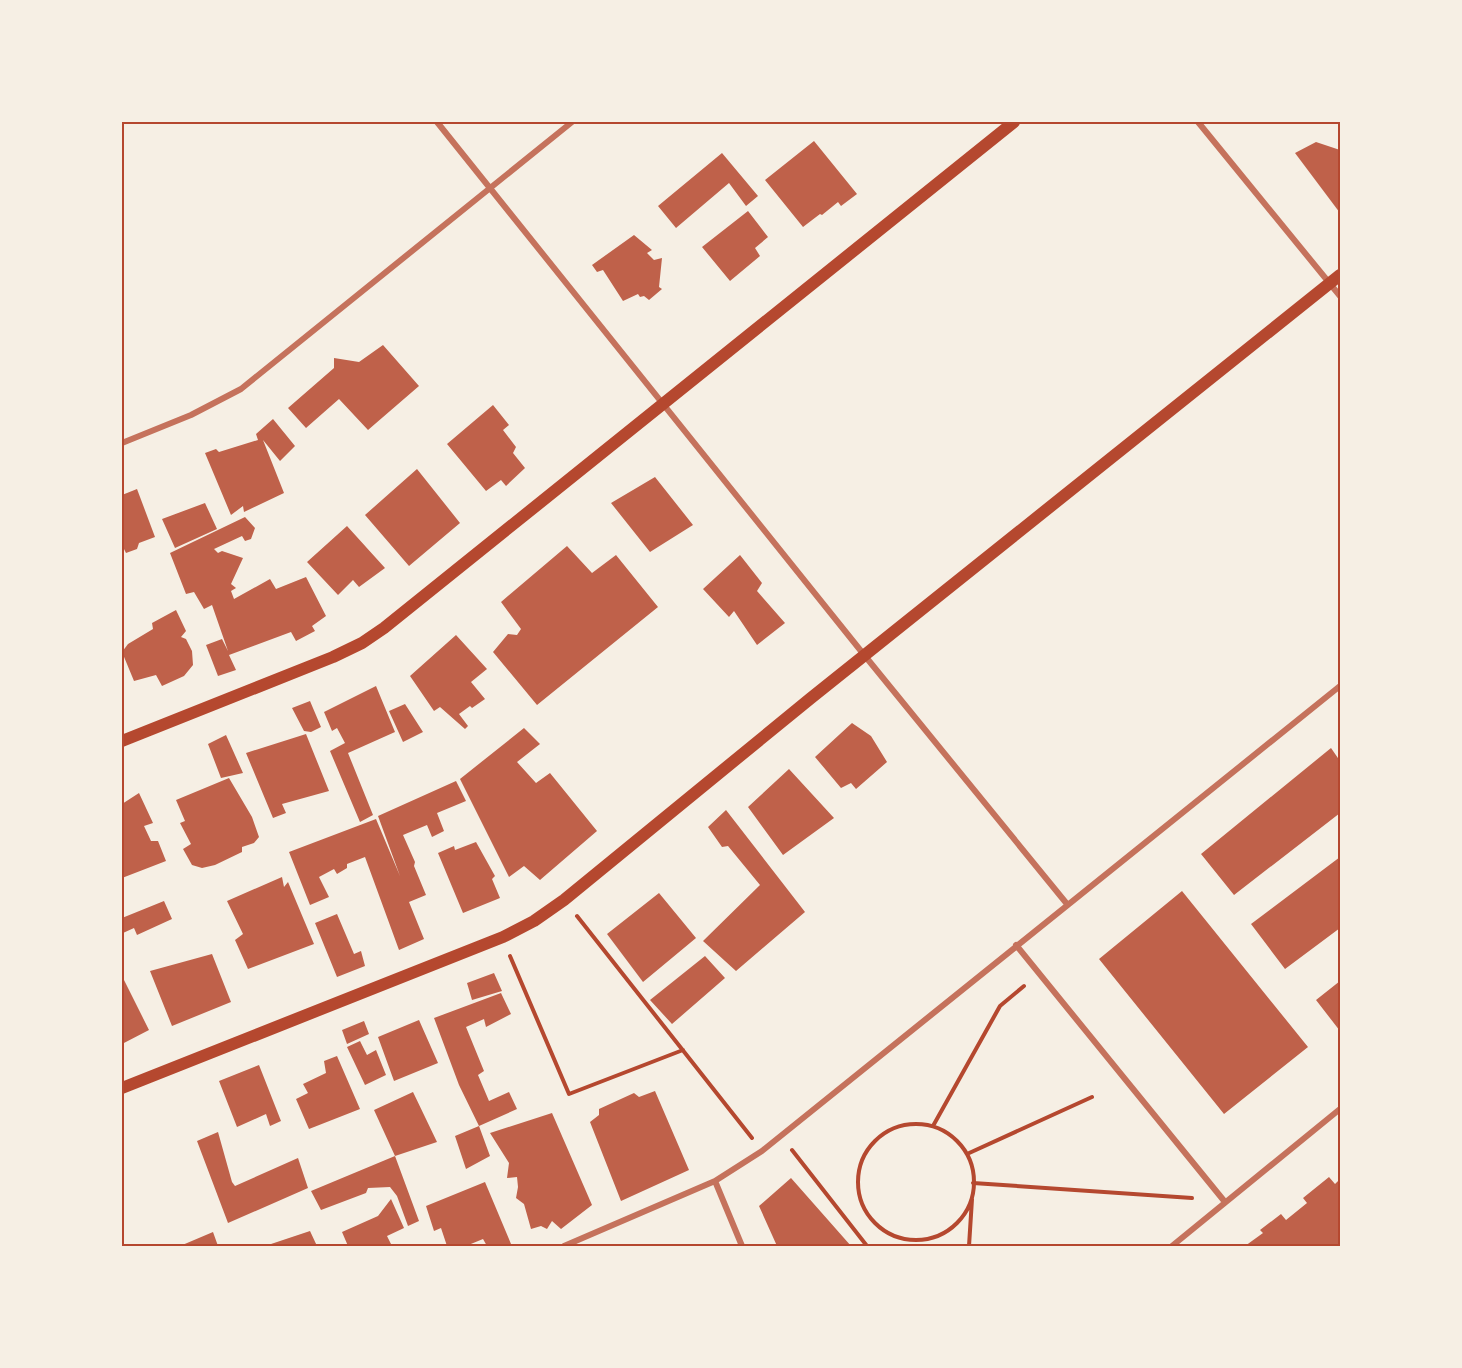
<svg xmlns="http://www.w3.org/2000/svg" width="1462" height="1368" font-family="Barlow,sans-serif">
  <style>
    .building { fill: #bf614a }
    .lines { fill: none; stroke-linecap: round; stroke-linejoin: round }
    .path { stroke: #b5482f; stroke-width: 4 }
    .minor { stroke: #c5725c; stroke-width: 6 }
    .secondary { stroke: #b5482f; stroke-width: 12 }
    .neatline { fill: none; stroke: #b5482f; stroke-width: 2 }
  </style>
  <rect width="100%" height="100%" fill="#f6efe4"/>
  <path class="building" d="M 814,141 L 857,194 L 841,206 L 838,202 L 822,215 L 820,214 L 803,227 L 765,180 Z
    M 1316,142 L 1340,150 L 1340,213 L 1295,153 Z
    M 722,153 L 758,196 L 746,206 L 729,183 L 676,228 L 658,206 Z
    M 748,211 L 768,237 L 755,248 L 760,256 L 730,281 L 702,247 Z
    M 634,235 L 652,250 L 647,253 L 654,260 L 662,258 L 659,287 L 662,289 L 649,300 L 644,296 L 640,297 L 638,294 L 623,301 L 603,270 L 597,272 L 592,265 Z
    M 383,345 L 419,386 L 368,430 L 339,399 L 306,428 L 288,408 L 334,368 L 334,358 L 359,362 Z
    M 493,405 L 509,425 L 503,430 L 516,447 L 513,453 L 525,468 L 506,486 L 501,480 L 486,491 L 447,444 Z
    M 273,419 L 295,446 L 280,461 L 263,440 L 284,493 L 244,512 L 243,506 L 231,515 L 205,453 L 216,449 L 219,452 L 258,440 L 256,434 Z
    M 417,469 L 460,523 L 409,566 L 365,515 Z
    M 655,477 L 693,525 L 650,552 L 611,503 Z
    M 137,489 L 155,537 L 139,543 L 137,549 L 126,553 L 124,549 L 122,550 L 122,495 Z
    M 205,503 L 217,529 L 175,548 L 162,519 Z
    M 245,517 L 255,528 L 251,539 L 245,541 L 242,536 L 214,549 L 218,553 L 222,551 L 243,558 L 231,584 L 236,588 L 231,591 L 234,599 L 270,579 L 276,589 L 306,577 L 326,616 L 312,626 L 315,631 L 296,641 L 291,632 L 229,655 L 236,670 L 218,676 L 206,645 L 222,639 L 228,651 L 212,605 L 204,609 L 194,592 L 186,594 L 170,553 Z
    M 347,526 L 385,568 L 359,587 L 353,580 L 338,595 L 307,562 Z
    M 567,546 L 592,573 L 616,555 L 658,607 L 537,705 L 493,652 L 508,634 L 517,635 L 521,629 L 501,602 Z
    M 740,555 L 762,583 L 757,591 L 785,623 L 757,645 L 734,611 L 729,617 L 703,589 Z
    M 176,610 L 186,631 L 181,637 L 186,639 L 192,651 L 193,665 L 184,676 L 162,686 L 156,675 L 134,681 L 122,652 L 128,644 L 153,629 L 152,623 Z
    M 456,635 L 487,669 L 471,682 L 485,699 L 472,708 L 470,706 L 459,714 L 468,726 L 465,729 L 440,707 L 434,711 L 410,676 Z
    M 376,686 L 395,732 L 348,753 L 373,815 L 360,822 L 330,751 L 345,743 L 337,728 L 332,731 L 324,712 Z
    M 310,701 L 321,727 L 311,732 L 304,731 L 292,708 Z
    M 405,704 L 423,732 L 403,742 L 389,711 Z
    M 852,723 L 871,736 L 887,762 L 856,789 L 851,783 L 841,788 L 815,757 Z
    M 524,728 L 540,744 L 517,762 L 536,783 L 550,773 L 597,831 L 540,880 L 524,866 L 509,877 L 460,779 Z
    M 306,734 L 329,791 L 282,804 L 286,813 L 273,818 L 246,753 Z
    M 226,735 L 243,773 L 221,778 L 208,744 Z
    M 1331,748 L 1340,761 L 1340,813 L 1234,895 L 1201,854 Z
    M 789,769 L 834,818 L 783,855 L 748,807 Z
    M 229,778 L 252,817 L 259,837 L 254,843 L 242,847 L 242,852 L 215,865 L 202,868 L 192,865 L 183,849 L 191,844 L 180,823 L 185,821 L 176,800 Z
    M 456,781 L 466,801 L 437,813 L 444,831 L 432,837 L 427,825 L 403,835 L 415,862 L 414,866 L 426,895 L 409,902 L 424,939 L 399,950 L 365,857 L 347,864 L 347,868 L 337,874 L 334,869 L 319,877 L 329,897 L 310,905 L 289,852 L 376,819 L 400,876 L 378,816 Z
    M 139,793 L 153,823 L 144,826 L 151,841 L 158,841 L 166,861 L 122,878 L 122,804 Z
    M 726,810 L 805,912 L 736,971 L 703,941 L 760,885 L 728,846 L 722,847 L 708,827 Z
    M 476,842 L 495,876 L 492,879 L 500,898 L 463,913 L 438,853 L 454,846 L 455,850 Z
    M 1340,857 L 1340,928 L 1285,969 L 1251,924 Z
    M 282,877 L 284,887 L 288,882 L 314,944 L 248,969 L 235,940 L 243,934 L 227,901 Z
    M 1182,891 L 1308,1047 L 1224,1114 L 1099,959 Z
    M 659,893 L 696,938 L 643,982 L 607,934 Z
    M 164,901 L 172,919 L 137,935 L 134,928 L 123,933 L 122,918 Z
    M 337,914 L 354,954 L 361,951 L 365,966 L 337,977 L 315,923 Z
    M 212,954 L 231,1002 L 172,1026 L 150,971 Z
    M 705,956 L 725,978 L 672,1024 L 650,1000 Z
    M 494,973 L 502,991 L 472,1000 L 467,983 Z
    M 122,976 L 149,1030 L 122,1044 Z
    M 1340,981 L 1340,1031 L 1316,1000 Z
    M 501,993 L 511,1014 L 486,1027 L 484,1019 L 466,1027 L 484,1071 L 478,1075 L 489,1101 L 509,1092 L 517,1109 L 479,1126 L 459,1085 L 434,1018 Z
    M 419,1020 L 438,1063 L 394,1081 L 378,1037 Z
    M 364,1021 L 369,1034 L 347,1044 L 342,1030 Z
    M 360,1041 L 367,1055 L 376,1050 L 386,1075 L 365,1085 L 347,1047 Z
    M 337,1056 L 360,1109 L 309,1129 L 296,1099 L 308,1093 L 303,1084 L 326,1073 L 324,1061 Z
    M 259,1065 L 281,1121 L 270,1126 L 266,1114 L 237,1127 L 219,1081 Z
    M 655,1091 L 689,1170 L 621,1201 L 590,1122 L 599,1115 L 599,1109 L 634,1093 L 639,1097 Z
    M 413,1092 L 437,1142 L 395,1156 L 374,1110 Z
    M 552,1113 L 592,1205 L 561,1229 L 552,1221 L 547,1229 L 541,1226 L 531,1229 L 524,1204 L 516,1198 L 518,1187 L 517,1177 L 507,1178 L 509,1163 L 490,1133 Z
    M 479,1126 L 490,1156 L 466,1169 L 455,1136 Z
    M 218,1132 L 232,1182 L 235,1186 L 298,1158 L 308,1188 L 228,1223 L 197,1141 Z
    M 395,1156 L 419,1221 L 408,1226 L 397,1196 L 390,1187 L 368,1188 L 366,1193 L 321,1210 L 311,1191 Z
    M 1329,1177 L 1335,1184 L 1340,1179 L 1340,1246 L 1245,1246 L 1263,1233 L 1260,1230 L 1281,1214 L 1286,1220 L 1307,1203 L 1303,1198 Z
    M 791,1178 L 851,1246 L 777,1246 L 759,1206 Z
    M 485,1182 L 511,1244 L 507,1246 L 487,1246 L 483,1239 L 466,1246 L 447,1246 L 441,1228 L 434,1231 L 426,1206 Z
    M 391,1199 L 404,1228 L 387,1236 L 392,1246 L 348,1246 L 342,1232 L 378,1216 Z
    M 310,1231 L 317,1246 L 265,1246 Z
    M 213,1232 L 218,1246 L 180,1246 Z"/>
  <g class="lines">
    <path class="path" d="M 577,916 L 752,1138
      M 510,956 L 569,1094 L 683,1050
      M858 1182a58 58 0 1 1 116 0a58 58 0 1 1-116 0Z
      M 933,1126 L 1000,1006 L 1024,986
      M 792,1150 L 867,1246
      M 967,1154 L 1092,1097
      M 973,1183 L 1192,1198
      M 969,1246 L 972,1199"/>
    <path class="minor" d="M 437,122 L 865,656 L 1067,904
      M 1198,122 L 1340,296
      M 122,443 L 191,415 L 241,389 L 572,122
      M 1016,945 L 1225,1202
      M 715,1181 L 742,1246
      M 564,1246 L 715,1181 L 762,1151 L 1340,686
      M 1172,1246 L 1340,1109"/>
    <path class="secondary" d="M 122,741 L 333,657 L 362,643 L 384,628 L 1014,122
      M 122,1088 L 503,937 L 534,921 L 564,900 L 811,698 L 1340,275"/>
  </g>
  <rect width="1462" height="1368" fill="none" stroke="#f6efe4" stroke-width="246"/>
  <rect x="123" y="123" width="1216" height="1122" class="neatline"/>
</svg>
